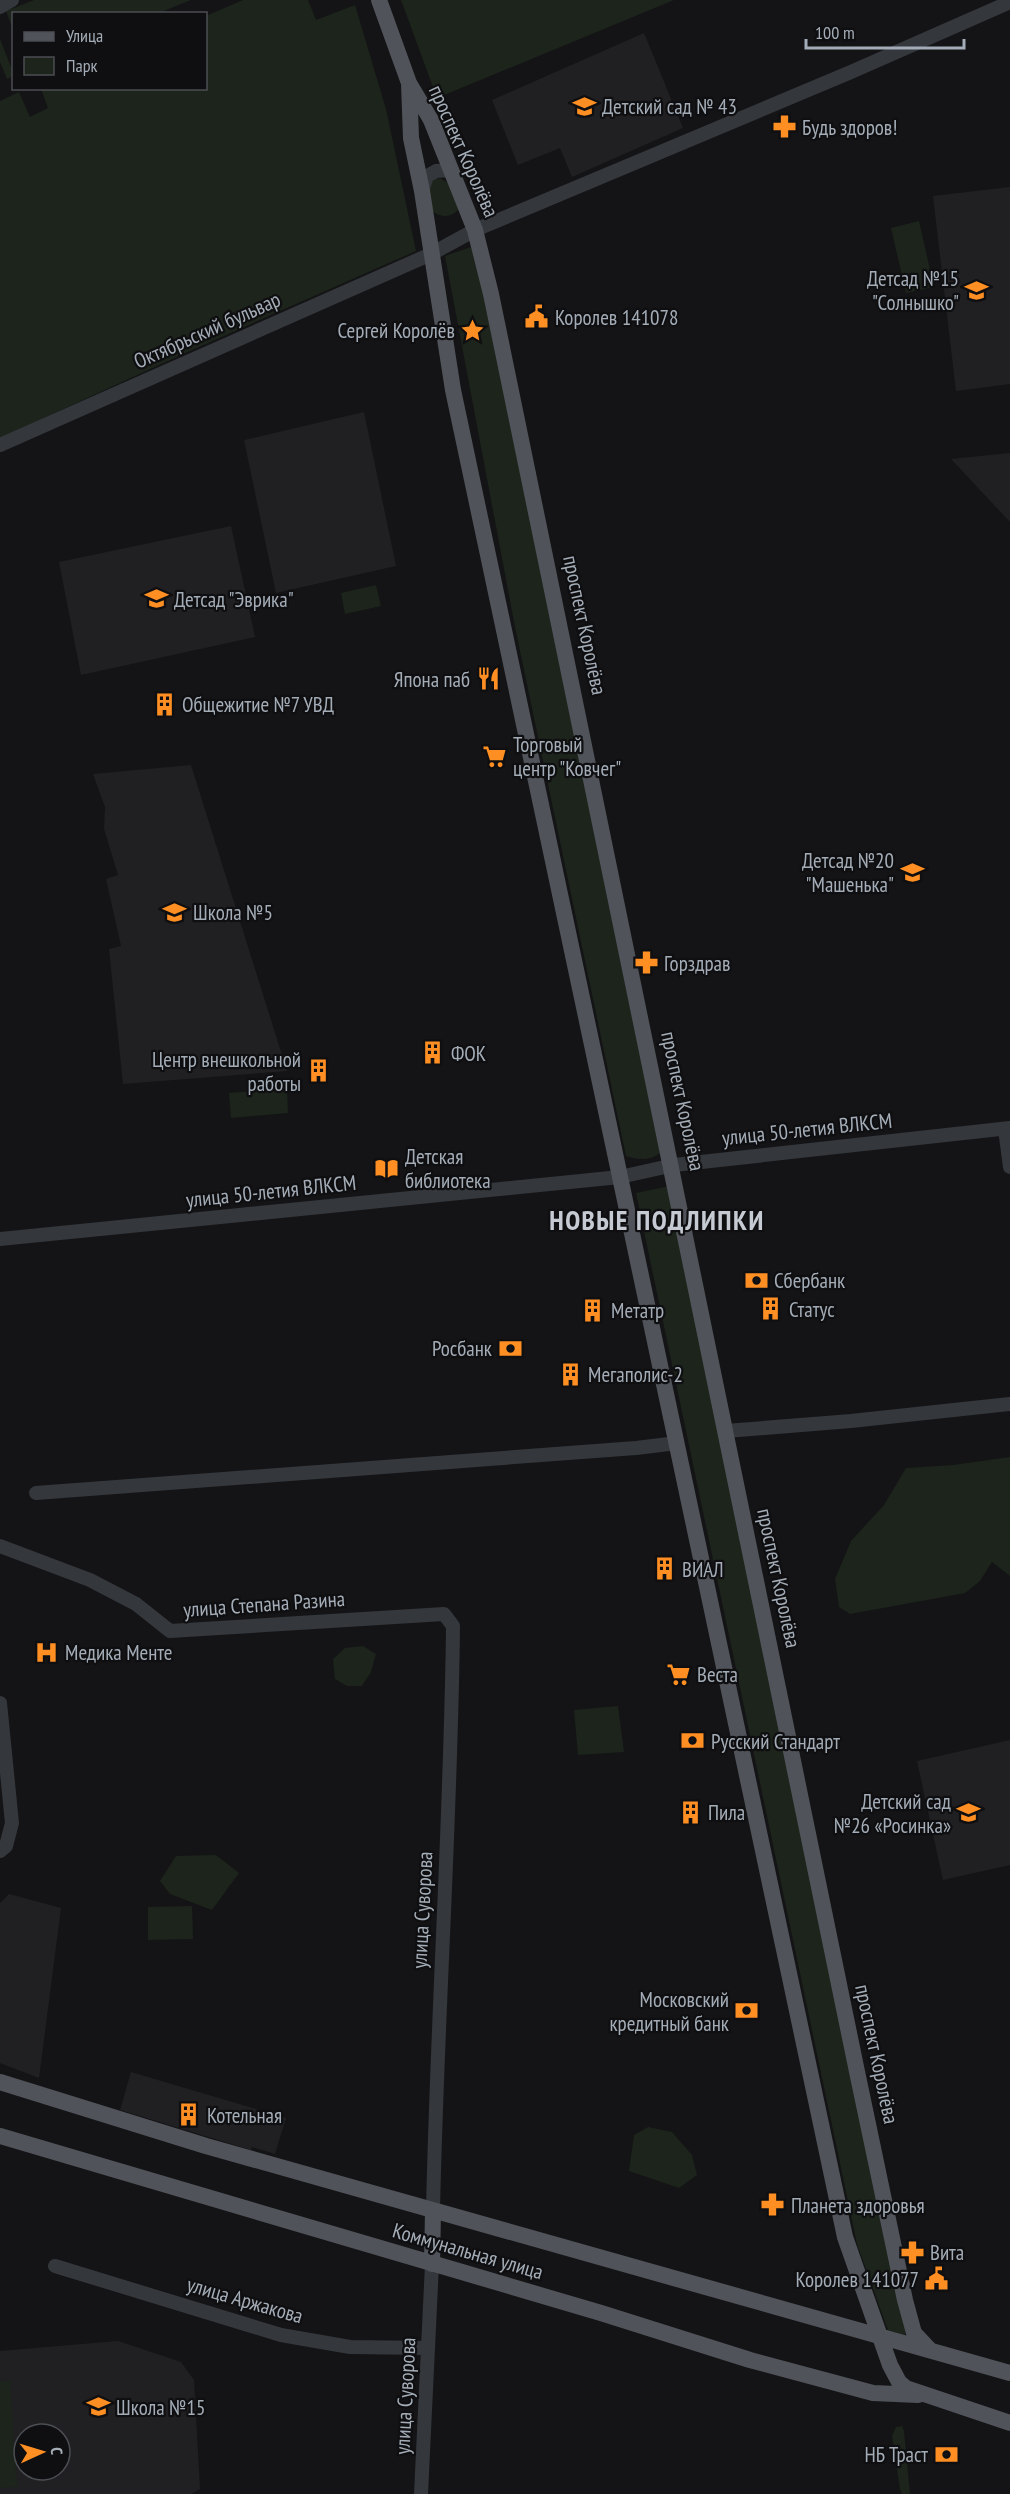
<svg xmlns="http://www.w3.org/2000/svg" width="1010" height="2494" font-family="'PT Sans Narrow',sans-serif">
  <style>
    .built { fill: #202023; fill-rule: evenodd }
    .green { fill: #1c241b }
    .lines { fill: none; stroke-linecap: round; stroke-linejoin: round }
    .minor { stroke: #34373b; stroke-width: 14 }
    .major { stroke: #50545a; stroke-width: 16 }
    .labels { text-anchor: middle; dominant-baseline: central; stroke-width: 4.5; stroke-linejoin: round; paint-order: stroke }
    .poi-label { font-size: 21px; fill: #a4adb7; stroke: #0f0f11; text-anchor: start }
    .street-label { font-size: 21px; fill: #a4adb7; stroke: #0f0f11 }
    .district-label { font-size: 27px; font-weight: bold; letter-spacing: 1.5px; fill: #c6cbd3; stroke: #0f0f11 }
  </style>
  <rect width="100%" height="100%" fill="#141416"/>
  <path class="built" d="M 644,33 L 683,128 L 572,177 L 560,148 L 518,165 L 492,100 Z
    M 1010,187 L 1010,384 L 956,391 L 933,196 Z
    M 364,412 L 396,566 L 276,593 L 244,440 Z
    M 1010,453 L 1010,522 L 951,459 Z
    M 231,526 L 255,637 L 81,675 L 59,562 Z
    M 191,765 L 287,1071 L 123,1084 L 109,949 L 121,946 L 106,879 L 118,875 L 104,829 L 105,807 L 93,774 Z
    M 1010,1740 L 1010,1865 L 943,1880 L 917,1761 Z
    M 9,1894 L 61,1908 L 39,2078 L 0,2063 L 0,1903 Z
    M 131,2072 L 286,2118 L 275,2154 L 252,2147 L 251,2150 L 120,2110 Z
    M 118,2341 L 181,2362 L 194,2380 L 200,2489 L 191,2494 L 0,2494 L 0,2351 ZM 24,2434 L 60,2434 L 60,2470 L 24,2470 Z"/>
  <path class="green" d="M 34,0 L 191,0 L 159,13 L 14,14 L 13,30 L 6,11 Z
    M 243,0 L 308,0 L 316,20 L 355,5 L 386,109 L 416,251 L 183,354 L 0,438 L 0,101 L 19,92 L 30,117 L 48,108 L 41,89 L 206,88 L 206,16 Z
    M 401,0 L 674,0 L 437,98 Z
    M 0,39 L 13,72 L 13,76 L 7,79 L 0,62 Z
    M 434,178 C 452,178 454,195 459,209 C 451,218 442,218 432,211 L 428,186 Z
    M 919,221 L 934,287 L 906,293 L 891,228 Z
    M 471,247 L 484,297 L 660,1153 C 650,1161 638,1160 626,1156 L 515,627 L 445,256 Z
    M 376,585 L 381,606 L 345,614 L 341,593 Z
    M 287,1088 L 288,1113 L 231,1118 L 229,1093 Z
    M 670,1186 L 906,2326 L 905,2335 L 888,2330 L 857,2244 L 636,1193 Z
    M 1010,1457 L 1010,1576 L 992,1562 L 980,1581 L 965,1593 L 850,1614 L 839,1607 L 835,1579 L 851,1541 L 884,1505 L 906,1468 L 953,1465 Z
    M 363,1646 L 376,1654 L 371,1672 L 362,1686 L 347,1686 L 335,1679 L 333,1659 L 345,1648 Z
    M 618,1706 L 624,1752 L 578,1755 L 574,1710 Z
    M 216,1855 L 239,1873 L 212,1910 L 170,1894 L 160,1881 L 176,1856 Z
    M 192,1906 L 193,1939 L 148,1940 L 148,1907 Z
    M 648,2127 L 672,2132 L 692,2155 L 697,2175 L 679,2188 L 629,2171 L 634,2135 Z
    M 10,2381 L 17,2487 L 0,2488 L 0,2382 Z
    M 902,2426 L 904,2431 L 910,2494 L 902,2494 L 900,2489 L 892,2436 L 896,2427 Z"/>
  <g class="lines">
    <path class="minor" d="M 0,7 L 12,0
      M 422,191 L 427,176 L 436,171 L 451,170
      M 0,445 L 431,254 L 475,230 L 851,72 L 1010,2
      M 1005,1129 L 1010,1167
      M 0,1239 L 620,1177 L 674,1165 L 1010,1128
      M 726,1431 L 851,1421 L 1010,1404
      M 36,1493 L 636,1448 L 677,1443
      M 0,1546 L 90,1580 L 136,1604 L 170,1631 L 444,1614 L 453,1626 C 451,1821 437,2016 433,2211
      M 0,1703 L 12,1823 L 6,1846 L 0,1851
      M 55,2266 L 281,2335 L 350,2347 L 428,2348
      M 421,2494 L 432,2264"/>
    <path class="major" d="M 379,0 L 409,83 L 431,120 L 475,230 L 491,294 C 635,961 763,1632 905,2300 L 914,2333 L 930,2350
      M 409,83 L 411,138 L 422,191 L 453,390 L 845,2237 L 890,2365 L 899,2382 L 906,2388 L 1010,2423
      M 0,2082 L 206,2146 L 1010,2373
      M 0,2136 L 601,2313 L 750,2360 L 873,2393 L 918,2395
      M 432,2264 L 433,2211"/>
  </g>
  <defs>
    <symbol id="school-bare" viewBox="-9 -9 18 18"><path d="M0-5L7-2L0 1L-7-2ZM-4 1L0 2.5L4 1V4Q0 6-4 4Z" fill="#ff8f23" stroke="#0f0f11" stroke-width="2.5" paint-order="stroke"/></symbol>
    <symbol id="pharmacy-bare" viewBox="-9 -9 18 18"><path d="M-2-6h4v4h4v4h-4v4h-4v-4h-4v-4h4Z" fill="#ff8f23" stroke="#0f0f11" stroke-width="2.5" paint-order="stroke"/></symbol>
    <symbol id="civic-bare" viewBox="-9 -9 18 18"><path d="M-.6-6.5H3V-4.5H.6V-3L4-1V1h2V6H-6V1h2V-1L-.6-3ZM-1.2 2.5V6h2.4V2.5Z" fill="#ff8f23" stroke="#0f0f11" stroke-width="2.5" paint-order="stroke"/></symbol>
    <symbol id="sight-bare" viewBox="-9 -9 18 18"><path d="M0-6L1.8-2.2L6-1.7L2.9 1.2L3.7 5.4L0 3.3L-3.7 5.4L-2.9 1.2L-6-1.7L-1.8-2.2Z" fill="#ff8f23" stroke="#0f0f11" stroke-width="2.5" paint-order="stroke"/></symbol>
    <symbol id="restaurant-bare" viewBox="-9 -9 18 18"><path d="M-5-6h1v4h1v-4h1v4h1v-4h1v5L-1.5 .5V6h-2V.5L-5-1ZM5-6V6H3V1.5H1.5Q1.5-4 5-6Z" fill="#ff8f23" stroke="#0f0f11" stroke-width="2.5" paint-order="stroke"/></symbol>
    <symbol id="building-bare" viewBox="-9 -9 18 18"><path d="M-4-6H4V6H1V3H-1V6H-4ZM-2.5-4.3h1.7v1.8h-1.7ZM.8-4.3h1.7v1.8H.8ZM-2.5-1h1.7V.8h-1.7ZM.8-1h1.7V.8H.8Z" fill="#ff8f23" stroke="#0f0f11" stroke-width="2.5" paint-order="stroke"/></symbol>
    <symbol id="supermarket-bare" viewBox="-9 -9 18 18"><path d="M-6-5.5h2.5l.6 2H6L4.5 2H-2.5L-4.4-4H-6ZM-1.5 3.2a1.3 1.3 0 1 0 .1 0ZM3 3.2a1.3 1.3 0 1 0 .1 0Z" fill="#ff8f23" stroke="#0f0f11" stroke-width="2.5" paint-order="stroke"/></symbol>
    <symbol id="library-bare" viewBox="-9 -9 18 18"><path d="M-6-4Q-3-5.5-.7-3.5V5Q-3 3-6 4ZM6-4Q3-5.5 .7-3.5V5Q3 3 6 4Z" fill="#ff8f23" stroke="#0f0f11" stroke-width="2.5" paint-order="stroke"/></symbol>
    <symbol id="bank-bare" viewBox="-9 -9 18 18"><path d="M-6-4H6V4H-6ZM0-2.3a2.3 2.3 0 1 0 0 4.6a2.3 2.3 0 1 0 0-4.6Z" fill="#ff8f23" stroke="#0f0f11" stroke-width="2.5" paint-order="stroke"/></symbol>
    <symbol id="hospital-bare" viewBox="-9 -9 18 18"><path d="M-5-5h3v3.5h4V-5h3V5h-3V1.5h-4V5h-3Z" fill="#ff8f23" stroke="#0f0f11" stroke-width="2.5" paint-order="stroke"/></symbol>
  </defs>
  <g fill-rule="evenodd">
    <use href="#school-bare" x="568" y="90" width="33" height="33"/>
    <use href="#pharmacy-bare" x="768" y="110" width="33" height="33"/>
    <use href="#school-bare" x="960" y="274" width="33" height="33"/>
    <use href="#civic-bare" x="520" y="300" width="33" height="33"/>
    <use href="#sight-bare" x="456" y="314" width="33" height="33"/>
    <use href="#school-bare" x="140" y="582" width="33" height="33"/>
    <use href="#restaurant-bare" x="472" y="662" width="33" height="33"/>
    <use href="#building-bare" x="148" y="688" width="33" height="33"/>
    <use href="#supermarket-bare" x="478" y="740" width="33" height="33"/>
    <use href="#school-bare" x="896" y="856" width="33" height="33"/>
    <use href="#school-bare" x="158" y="896" width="33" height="33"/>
    <use href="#pharmacy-bare" x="630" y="946" width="33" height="33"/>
    <use href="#building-bare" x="416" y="1036" width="33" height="33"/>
    <use href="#building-bare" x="302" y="1054" width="33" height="33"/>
    <use href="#library-bare" x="370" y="1152" width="33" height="33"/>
    <use href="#bank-bare" x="740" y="1264" width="33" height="33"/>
    <use href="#building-bare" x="754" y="1292" width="33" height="33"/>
    <use href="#building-bare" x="576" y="1294" width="33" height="33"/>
    <use href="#bank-bare" x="494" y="1332" width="33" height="33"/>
    <use href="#building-bare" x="554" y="1358" width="33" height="33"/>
    <use href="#building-bare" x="648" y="1552" width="33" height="33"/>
    <use href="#hospital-bare" x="30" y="1636" width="33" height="33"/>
    <use href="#supermarket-bare" x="662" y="1658" width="33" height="33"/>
    <use href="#bank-bare" x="676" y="1724" width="33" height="33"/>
    <use href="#building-bare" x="674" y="1796" width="33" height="33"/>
    <use href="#school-bare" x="952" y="1796" width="33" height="33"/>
    <use href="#bank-bare" x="730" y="1994" width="33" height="33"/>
    <use href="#building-bare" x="172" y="2098" width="33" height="33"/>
    <use href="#pharmacy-bare" x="756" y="2188" width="33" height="33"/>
    <use href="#pharmacy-bare" x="896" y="2236" width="33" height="33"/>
    <use href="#civic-bare" x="920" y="2262" width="33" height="33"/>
    <use href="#school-bare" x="82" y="2390" width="33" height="33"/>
    <use href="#bank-bare" x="930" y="2438" width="33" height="33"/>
  </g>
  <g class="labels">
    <g class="poi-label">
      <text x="602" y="106">Детский сад № 43</text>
      <text x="802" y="127">Будь здоров!</text>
      <text x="959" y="278" text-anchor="end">Детсад №15<tspan x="959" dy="24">"Солнышко"</tspan></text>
      <text x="555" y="317">Королев 141078</text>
      <text x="455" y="330" text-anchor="end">Сергей Королёв</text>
      <text x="174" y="599">Детсад "Эврика"</text>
      <text x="470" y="679" text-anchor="end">Япона паб</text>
      <text x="182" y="704">Общежитие №7 УВД</text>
      <text x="513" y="744">Торговый<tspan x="513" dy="24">центр "Ковчег"</tspan></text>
      <text x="894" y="860" text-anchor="end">Детсад №20<tspan x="894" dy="24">"Машенька"</tspan></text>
      <text x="193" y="912">Школа №5</text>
      <text x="664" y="963">Горздрав</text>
      <text x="451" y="1053">ФОК</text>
      <text x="301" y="1059" text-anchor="end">Центр внешкольной<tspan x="301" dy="24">работы</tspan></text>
      <text x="405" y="1156">Детская<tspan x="405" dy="24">библиотека</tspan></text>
      <text x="774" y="1280">Сбербанк</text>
      <text x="789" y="1309">Статус</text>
      <text x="611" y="1310">Метатр</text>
      <text x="492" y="1348" text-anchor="end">Росбанк</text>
      <text x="588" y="1374">Мегаполис-2</text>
      <text x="682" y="1569">ВИАЛ</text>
      <text x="65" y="1652">Медика Менте</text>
      <text x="697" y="1674">Веста</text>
      <text x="711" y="1741">Русский Стандарт</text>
      <text x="951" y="1801" text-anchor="end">Детский сад<tspan x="951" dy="24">№26 «Росинка»</tspan></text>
      <text x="708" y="1812">Пила</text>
      <text x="729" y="1999" text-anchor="end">Московский<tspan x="729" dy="24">кредитный банк</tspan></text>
      <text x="207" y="2115">Котельная</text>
      <text x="791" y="2205">Планета здоровья</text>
      <text x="930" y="2252">Вита</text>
      <text x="919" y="2279" text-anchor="end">Королев 141077</text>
      <text x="116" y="2407">Школа №15</text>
      <text x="928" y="2454" text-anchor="end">НБ Траст</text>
    </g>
    <g class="street-label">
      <text transform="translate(464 151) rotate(66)">проспект Королёва</text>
      <text transform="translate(207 330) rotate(-24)">Октябрьский бульвар</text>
      <text transform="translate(585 625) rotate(78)">проспект Королёва</text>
      <text transform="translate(683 1101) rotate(78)">проспект Королёва</text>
      <text transform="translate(807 1129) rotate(-6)">улица 50-летия ВЛКСМ</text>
      <text transform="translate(271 1191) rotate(-6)">улица 50-летия ВЛКСМ</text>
      <text transform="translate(779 1578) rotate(78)">проспект Королёва</text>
      <text transform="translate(264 1604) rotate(-4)">улица Степана Разина</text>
      <text transform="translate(422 1910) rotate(-87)">улица Суворова</text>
      <text transform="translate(877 2054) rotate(78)">проспект Королёва</text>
      <text transform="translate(468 2251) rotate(16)">Коммунальная улица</text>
      <text transform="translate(245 2300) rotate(16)">улица Аржакова</text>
      <text transform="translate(405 2396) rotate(-87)">улица Суворова</text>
    </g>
    <g class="district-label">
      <text x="657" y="1220">НОВЫЕ ПОДЛИПКИ</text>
    </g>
  </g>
  <rect x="12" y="12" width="195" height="78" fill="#0f0f11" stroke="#4b4e53" stroke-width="1.5"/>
  <rect x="24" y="32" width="30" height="9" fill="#50545a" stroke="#4b4e53" stroke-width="1.5"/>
  <text x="66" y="42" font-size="18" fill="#a4adb7">Улица</text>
  <rect x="24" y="57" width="30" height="18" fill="#1c241b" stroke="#4b4e53" stroke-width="1.5"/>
  <text x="66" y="72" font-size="18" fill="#a4adb7">Парк</text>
  <g transform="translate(42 2452) rotate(86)"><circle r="28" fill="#0f0f11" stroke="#4b4e53" stroke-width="1.5"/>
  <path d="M0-4.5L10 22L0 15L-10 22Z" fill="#ff8f23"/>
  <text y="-9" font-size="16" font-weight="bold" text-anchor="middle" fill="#a4adb7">С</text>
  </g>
  <path d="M806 39v9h158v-9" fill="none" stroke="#a4adb7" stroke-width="3"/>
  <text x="815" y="39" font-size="18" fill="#a4adb7" stroke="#0f0f11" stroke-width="4.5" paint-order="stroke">100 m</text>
</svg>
